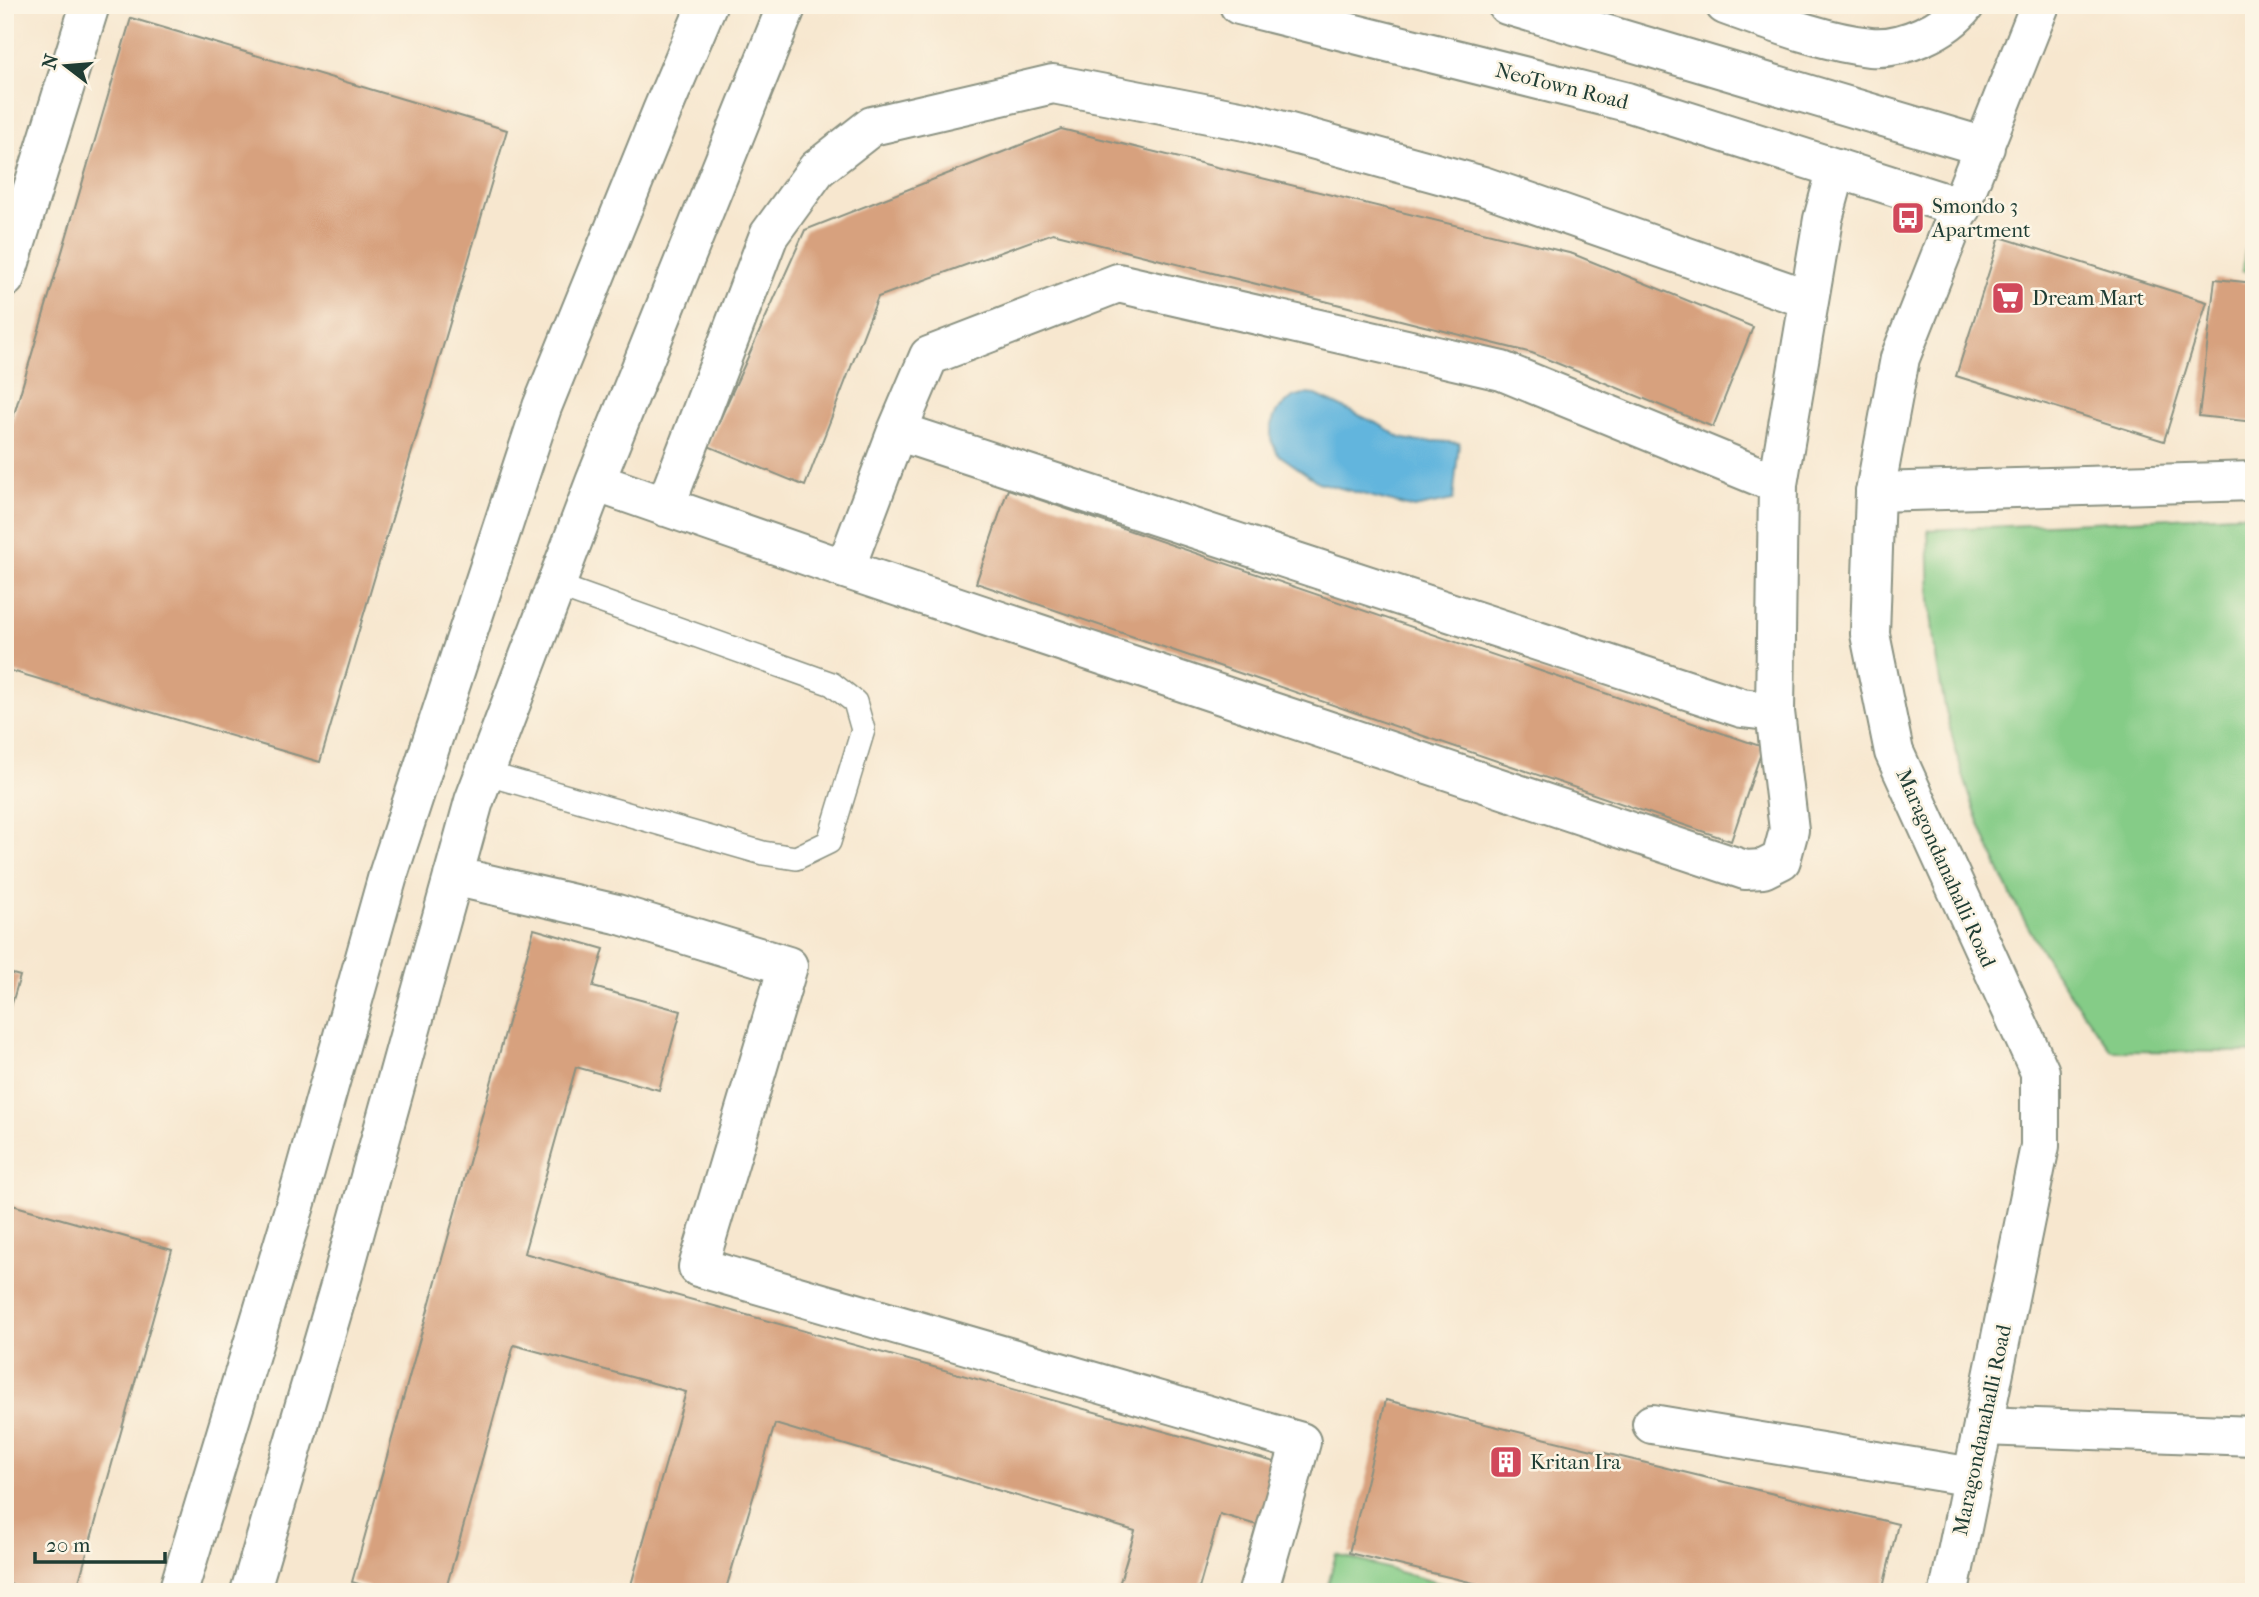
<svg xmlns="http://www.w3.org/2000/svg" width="2259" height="1597" font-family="'IM FELL French Canon',serif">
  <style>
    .green { fill: #85cc87; stroke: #52845e; stroke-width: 2 }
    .water { fill: #62b5dd; stroke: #407988; stroke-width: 2 }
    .building { fill: #d7a17e }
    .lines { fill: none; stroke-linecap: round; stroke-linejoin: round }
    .lane-casing { stroke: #8b9282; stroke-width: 26 }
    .street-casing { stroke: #8b9282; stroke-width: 42 }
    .secondary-casing { stroke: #8b9282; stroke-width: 42 }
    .lane { stroke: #fff; stroke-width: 23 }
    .street { stroke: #fff; stroke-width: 38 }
    .secondary { stroke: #fff; stroke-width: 38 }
    .labels { text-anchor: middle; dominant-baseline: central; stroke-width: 5; stroke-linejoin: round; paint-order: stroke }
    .street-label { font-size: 21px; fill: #1f3d34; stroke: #fcf5e5 }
    .poi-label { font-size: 21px; fill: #1f3d34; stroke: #fcf5e5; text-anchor: start }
  </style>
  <rect width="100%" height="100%" fill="#fcf5e5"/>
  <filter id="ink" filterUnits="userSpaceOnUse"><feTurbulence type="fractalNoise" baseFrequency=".0143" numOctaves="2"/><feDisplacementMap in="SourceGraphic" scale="14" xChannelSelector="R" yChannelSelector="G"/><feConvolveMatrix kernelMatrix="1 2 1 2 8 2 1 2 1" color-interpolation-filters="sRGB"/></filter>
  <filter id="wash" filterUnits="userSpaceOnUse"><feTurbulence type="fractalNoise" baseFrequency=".00686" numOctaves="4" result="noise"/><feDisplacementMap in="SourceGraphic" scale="28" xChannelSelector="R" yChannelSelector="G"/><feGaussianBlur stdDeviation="1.57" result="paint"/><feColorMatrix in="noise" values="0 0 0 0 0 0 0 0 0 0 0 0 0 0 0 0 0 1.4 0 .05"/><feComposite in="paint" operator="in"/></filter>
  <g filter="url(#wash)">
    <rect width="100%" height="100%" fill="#f7e7cf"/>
    <path class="green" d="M 2254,199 L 2254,272 L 2242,271 Z
      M 2254,514 L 2254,1052 L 2112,1051 C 2084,1014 2057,978 2034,937 C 1976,839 1937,714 1930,599 C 1929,576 1929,553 1928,530 Z
      M 1336,1554 L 1470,1592 L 1326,1592 Z"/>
    <path class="water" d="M 1304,394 L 1316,395 L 1380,425 L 1401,438 L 1419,442 L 1436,441 L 1459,443 L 1453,500 L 1414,508 L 1318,482 L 1278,454 L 1271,440 L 1271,426 L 1276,412 L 1293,397 Z"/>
    <g id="blocks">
      <path class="building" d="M 131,18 L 507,130 L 320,762 L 5,669 L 5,445 Z
        M 1061,129 L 1573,254 L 1753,327 L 1713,427 L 1532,353 L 1053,233 L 878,297 L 805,486 L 708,446 L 805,230 Z
        M 2000,237 L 2207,302 L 2164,441 L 1956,376 Z
        M 2215,279 L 2254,283 L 2254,422 L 2199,416 Z
        M 1008,489 L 1763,747 L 1731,841 L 976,583 Z
        M 534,929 L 604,949 L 593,987 L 681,1011 L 659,1090 L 576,1067 L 524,1253 L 1278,1463 L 1260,1526 L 1220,1514 L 1198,1592 L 1117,1592 L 1135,1531 L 775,1424 L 725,1592 L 629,1592 L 686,1392 L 514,1345 L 445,1592 L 386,1592 L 352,1582 Z
        M 5,972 L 20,976 L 6,1024 L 5,1024 Z
        M 5,1203 L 172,1250 L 76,1592 L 37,1592 L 5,1583 Z
        M 1386,1400 L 1898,1524 L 1882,1592 L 1511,1592 L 1349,1553 Z"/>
    </g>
  </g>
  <g filter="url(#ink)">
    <use href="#blocks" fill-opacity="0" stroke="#8b9282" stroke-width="2"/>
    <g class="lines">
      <defs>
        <path id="lane" d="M 484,773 L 763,853 L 796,858 L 829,842 L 863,730 L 855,702 L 832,684 L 555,585"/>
        <path id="street" d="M 1725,5 C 1770,21 1823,42 1870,47 C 1902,50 1946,30 1965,5
          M 5,278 L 90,5
          M 897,431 L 1742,708 L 1775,712 L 1778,484 L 1823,219 L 1837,168
          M 595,482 L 845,569 L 1745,870 L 1763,869 L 1781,860 L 1789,830 L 1775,712
          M 1875,492 L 2254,481
          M 665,507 L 769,235 L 817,169 L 872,126 L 1053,84 L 1250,122 L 1483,186 L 1808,299
          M 845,569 L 897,431 L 929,356 L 1118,283 L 1502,371 L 1778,484
          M 453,876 L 617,914 L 788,966 L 698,1267 L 1301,1442 L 1258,1592
          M 1652,1424 L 1973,1477
          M 1983,1426 L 2254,1436
          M 178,1592 L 300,1189 L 389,872 L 542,407 L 662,111 L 707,5
          M 250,1592 L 341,1282 L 474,801 L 595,482 L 787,5"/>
        <path id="secondary" d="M 1239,5 L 1627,102 L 1962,208
          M 1507,5 L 1985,147
          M 1949,1592 L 2040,1146 L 2040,1072 L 1894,752 L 1870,634 L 1875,492 L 1900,358 L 2040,5"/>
      </defs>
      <use href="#lane" class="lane-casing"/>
      <use href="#street" class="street-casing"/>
      <use href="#secondary" class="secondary-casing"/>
      <use href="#lane" class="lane"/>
      <use href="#street" class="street"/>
      <use href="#secondary" class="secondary"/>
    </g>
  </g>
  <defs>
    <symbol id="bus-square" viewBox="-11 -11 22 22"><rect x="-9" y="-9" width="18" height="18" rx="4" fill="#d1495b" stroke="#fcf5e5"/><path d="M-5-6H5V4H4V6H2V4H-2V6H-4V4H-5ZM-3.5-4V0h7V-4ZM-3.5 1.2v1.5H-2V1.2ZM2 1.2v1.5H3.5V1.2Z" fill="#fff"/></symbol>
    <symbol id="supermarket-square" viewBox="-11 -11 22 22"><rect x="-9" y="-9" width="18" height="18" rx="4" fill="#d1495b" stroke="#fcf5e5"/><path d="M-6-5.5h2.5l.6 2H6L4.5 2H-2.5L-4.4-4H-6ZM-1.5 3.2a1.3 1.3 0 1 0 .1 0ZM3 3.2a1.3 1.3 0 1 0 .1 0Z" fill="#fff"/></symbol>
    <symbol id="building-square" viewBox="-11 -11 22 22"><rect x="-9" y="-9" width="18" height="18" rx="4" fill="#d1495b" stroke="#fcf5e5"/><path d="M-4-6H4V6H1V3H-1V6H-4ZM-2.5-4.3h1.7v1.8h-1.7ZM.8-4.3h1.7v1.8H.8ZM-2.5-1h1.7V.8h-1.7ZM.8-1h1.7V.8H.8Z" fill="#fff"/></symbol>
  </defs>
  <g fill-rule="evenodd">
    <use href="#bus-square" x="1889" y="199" width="38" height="38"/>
    <use href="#supermarket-square" x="1989" y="279" width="38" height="38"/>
    <use href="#building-square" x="1487" y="1443" width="38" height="38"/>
  </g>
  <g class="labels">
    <g class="street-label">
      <text transform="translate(1562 86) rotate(14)">NeoTown Road</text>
      <text transform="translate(1946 868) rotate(66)">Maragondanahalli Road</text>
      <text transform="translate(1982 1430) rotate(-78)">Maragondanahalli Road</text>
    </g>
    <g class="poi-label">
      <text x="1932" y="206">Smondo 3<tspan x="1932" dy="24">Apartment</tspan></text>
      <text x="2032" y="298">Dream Mart</text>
      <text x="1530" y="1462">Kritan Ira</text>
    </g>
  </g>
  <rect width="2259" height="1597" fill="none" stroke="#fcf5e5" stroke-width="28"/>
  <g transform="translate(66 66) rotate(286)" stroke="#fcf5e5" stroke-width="5" paint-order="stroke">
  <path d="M0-5L12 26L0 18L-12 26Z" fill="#1f3d34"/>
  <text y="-10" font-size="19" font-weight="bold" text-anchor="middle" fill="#1f3d34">N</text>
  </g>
  <path d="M35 1552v10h130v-10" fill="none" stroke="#1f3d34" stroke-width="3.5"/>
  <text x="46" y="1552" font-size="21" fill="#1f3d34" stroke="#fcf5e5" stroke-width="5" paint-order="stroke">20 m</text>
</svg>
